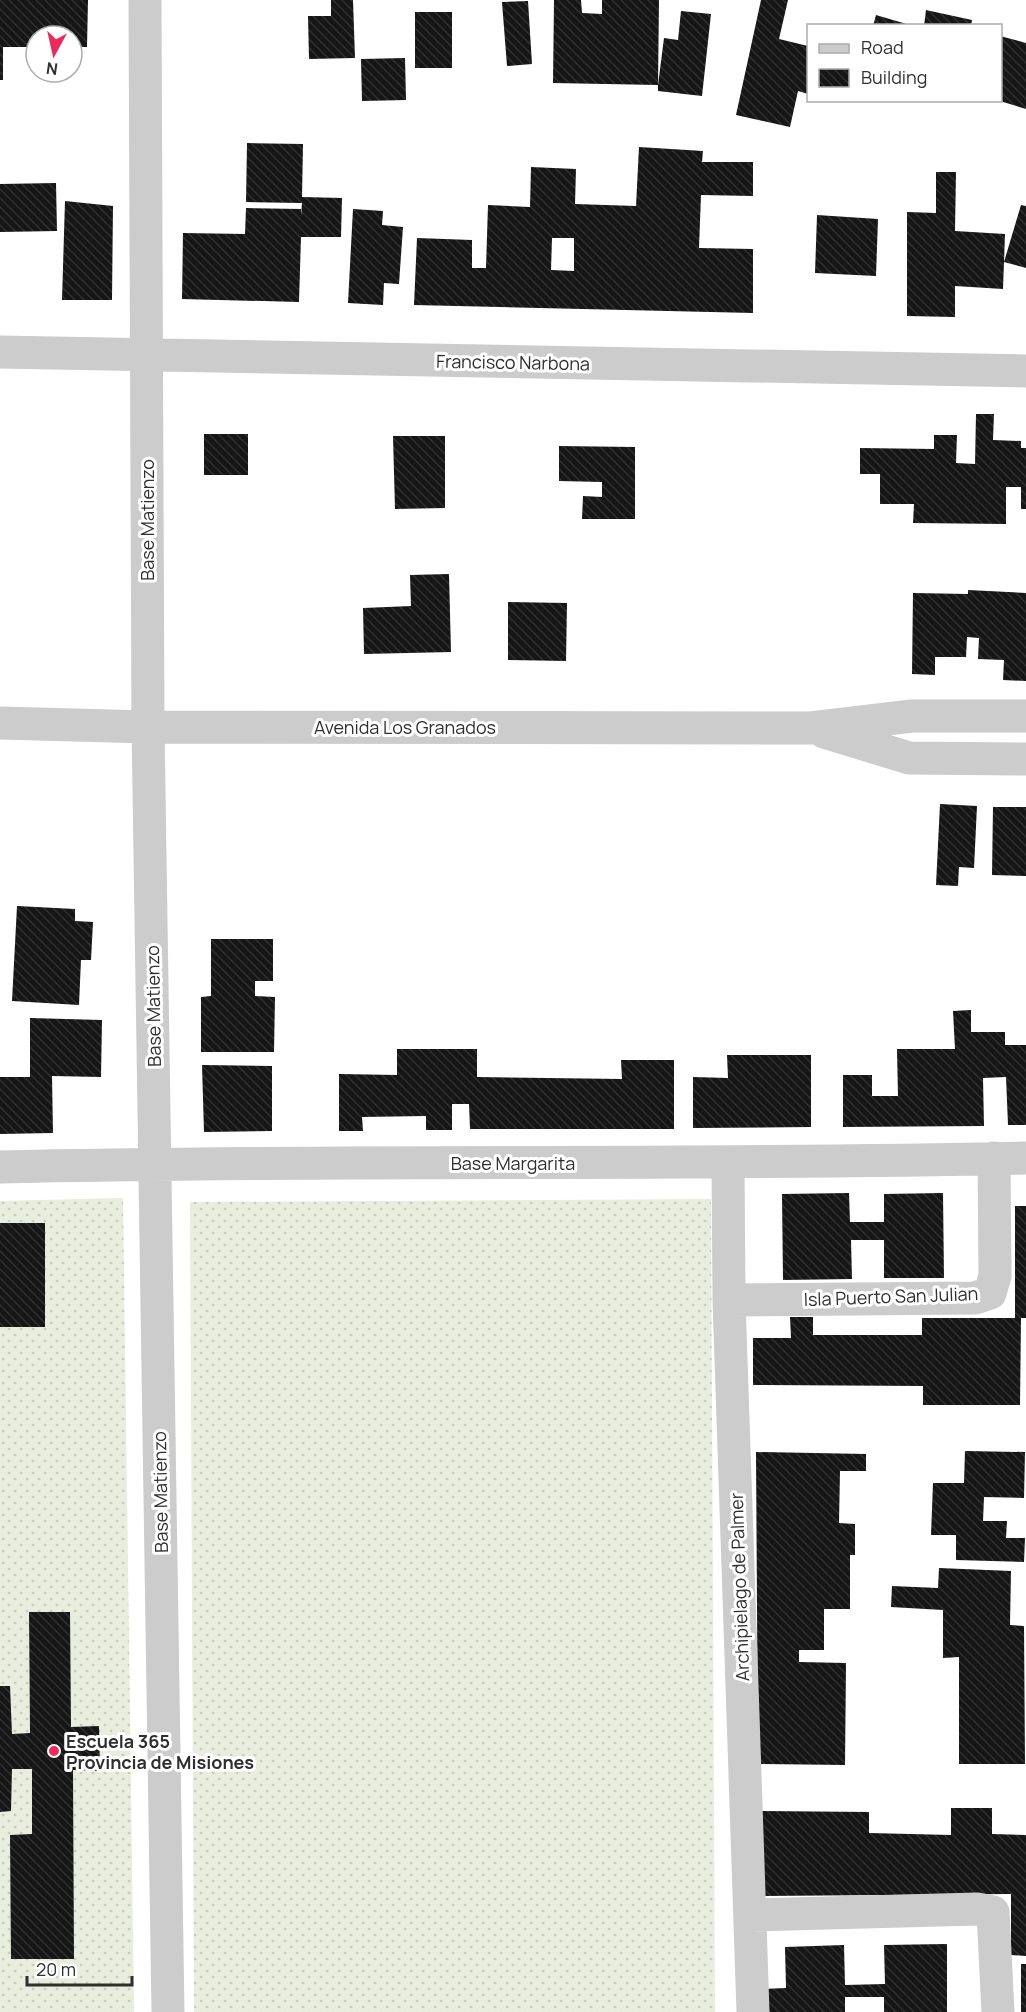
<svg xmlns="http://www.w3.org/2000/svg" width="1026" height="2012" font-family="Manrope,sans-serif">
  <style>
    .grass { fill: url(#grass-dots) }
    .building { fill: url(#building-back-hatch); fill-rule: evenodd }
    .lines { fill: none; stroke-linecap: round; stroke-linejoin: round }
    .minor { stroke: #ccc; stroke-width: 33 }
    .poi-dot { fill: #eb2c5b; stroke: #fff; stroke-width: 2 }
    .labels { text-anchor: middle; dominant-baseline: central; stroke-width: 6; stroke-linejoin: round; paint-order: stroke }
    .street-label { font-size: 18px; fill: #2f2f2f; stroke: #fff }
    .poi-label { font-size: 18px; font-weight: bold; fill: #2f2f2f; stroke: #fff; text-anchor: start }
  </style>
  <defs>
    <pattern id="grass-dots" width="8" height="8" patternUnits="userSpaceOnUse" patternTransform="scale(1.5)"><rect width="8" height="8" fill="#e8eddd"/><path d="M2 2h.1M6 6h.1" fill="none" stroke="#c7ccbe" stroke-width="1.8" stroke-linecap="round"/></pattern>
    <pattern id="building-back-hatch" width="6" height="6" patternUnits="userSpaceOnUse" patternTransform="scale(1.5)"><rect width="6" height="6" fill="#161616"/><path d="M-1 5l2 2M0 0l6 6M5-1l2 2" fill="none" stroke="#303030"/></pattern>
  </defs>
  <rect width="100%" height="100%" fill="#fff"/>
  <path class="grass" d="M 123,1198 L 134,2012 L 0,2012 L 0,1201 Z
    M 711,1199 L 715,2012 L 194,2012 L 190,1202 Z"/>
  <path class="building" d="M 0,0 L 88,0 L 87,47 L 72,47 L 72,36 L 36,36 L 36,47 L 3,47 L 3,80 L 0,80 Z
    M 331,0 L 353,0 L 355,58 L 309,59 L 308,16 L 331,16 Z
    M 554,0 L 581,0 L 582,13 L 602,14 L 602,0 L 659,0 L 658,85 L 664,38 L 678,40 L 681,11 L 711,14 L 702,96 L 658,91 L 658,85 L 553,83 Z
    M 761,0 L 788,0 L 779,39 L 808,46 L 808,94 L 798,91 L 790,127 L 736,115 Z
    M 528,1 L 532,64 L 507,66 L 502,2 Z
    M 926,10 L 972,20 L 971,26 L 924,26 Z
    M 415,12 L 452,12 L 452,68 L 415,68 Z
    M 876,15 L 910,25 L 910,26 L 873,26 Z
    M 1000,36 L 1026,43 L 1026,109 L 1000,101 Z
    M 405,58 L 406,100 L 362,101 L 361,59 Z
    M 247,143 L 303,144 L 302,197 L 342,198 L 341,237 L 301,237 L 299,302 L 182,299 L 183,233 L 245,234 L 246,208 L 301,209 L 301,216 L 302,203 L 246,202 Z
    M 639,147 L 703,151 L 702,162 L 753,162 L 753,196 L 701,195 L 699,248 L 753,249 L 753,313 L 414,305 L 417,238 L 472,240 L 472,268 L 486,268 L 488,205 L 530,207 L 531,167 L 576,169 L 575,204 L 636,206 ZM 552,238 L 574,238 L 574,271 L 551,270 Z
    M 936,172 L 956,172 L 955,231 L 1005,234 L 1004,262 L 1021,205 L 1026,206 L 1026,268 L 1004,262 L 1003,289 L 955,286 L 955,317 L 907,316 L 907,212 L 936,213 Z
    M 56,183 L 57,231 L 0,232 L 0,184 Z
    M 65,201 L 113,206 L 112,300 L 62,300 Z
    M 353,209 L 383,211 L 382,225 L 403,227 L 399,284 L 384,283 L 383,305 L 348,303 Z
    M 817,215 L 878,219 L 876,276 L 815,273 Z
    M 976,414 L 994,414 L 993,440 L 1021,441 L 1021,448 L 1026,448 L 1026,509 L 1021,509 L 1021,487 L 1006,487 L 1006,524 L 913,523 L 914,504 L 880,504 L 880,474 L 860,474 L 860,448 L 934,449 L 934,435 L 957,435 L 956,463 L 975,464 Z
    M 204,434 L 248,434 L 248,475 L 204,475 Z
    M 393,436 L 445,436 L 445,508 L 395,509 Z
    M 559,446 L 635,447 L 635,519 L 582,519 L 583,496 L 602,497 L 602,482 L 559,481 Z
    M 449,574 L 451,652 L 364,654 L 363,608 L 411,606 L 410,575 Z
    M 968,590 L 1026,593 L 1026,681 L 1003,680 L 1004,660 L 978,659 L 979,638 L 967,637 L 966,657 L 935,657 L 935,675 L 912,674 L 913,593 L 968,594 Z
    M 508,602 L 567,603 L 566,661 L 508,660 Z
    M 940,804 L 977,806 L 974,868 L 959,867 L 958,886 L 936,885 Z
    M 993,807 L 1026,807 L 1026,876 L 992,875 Z
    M 17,906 L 75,909 L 75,921 L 93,922 L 91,960 L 81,960 L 79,1005 L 12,1001 Z
    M 211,939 L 273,939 L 273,981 L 255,981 L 255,996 L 275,997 L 274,1052 L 201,1052 L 201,997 L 211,996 Z
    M 971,1010 L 971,1032 L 1005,1032 L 1005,1045 L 1026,1045 L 1026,1125 L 1008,1125 L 1006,1077 L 983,1078 L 984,1126 L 843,1127 L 843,1075 L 872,1075 L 872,1096 L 898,1096 L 897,1049 L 955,1049 L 953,1011 Z
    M 30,1018 L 102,1020 L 101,1077 L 52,1076 L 53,1133 L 0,1134 L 0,1077 L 30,1077 Z
    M 397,1049 L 477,1049 L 477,1077 L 622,1079 L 621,1060 L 674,1060 L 674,1129 L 470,1129 L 469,1104 L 452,1104 L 452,1130 L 426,1130 L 426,1116 L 362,1117 L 363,1131 L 339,1131 L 339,1074 L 397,1075 Z
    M 727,1055 L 811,1055 L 811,1127 L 693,1128 L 693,1077 L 728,1078 Z
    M 202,1065 L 272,1066 L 272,1131 L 204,1132 Z
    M 849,1193 L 850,1222 L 884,1222 L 884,1194 L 943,1193 L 944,1278 L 884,1278 L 884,1240 L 851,1240 L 852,1279 L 783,1280 L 782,1194 Z
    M 1015,1206 L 1026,1206 L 1026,1318 L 1021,1318 L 1020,1405 L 923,1405 L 923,1386 L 753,1385 L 753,1338 L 791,1338 L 790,1317 L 813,1317 L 813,1335 L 922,1335 L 922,1318 L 1015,1318 Z
    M 0,1223 L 45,1223 L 45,1327 L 0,1327 Z
    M 965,1451 L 1025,1452 L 1024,1498 L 984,1497 L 983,1521 L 1007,1521 L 1006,1538 L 1025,1538 L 1024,1562 L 956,1560 L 956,1535 L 931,1535 L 933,1483 L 964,1483 Z
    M 756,1452 L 866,1454 L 866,1471 L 840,1471 L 839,1523 L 855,1524 L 855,1555 L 850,1555 L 850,1609 L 824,1609 L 824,1650 L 799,1650 L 799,1662 L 846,1663 L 845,1765 L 758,1764 Z
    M 939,1568 L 1011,1571 L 1010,1625 L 1024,1626 L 1025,1764 L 959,1764 L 959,1657 L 943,1658 L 943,1610 L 891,1607 L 892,1586 L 938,1588 Z
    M 29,1612 L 70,1612 L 71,1727 L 99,1726 L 100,1771 L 73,1770 L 74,1959 L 11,1959 L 10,1835 L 32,1834 L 32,1769 L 12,1769 L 11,1811 L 0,1812 L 0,1686 L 10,1686 L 12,1734 L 30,1733 Z
    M 951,1808 L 992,1808 L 992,1834 L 1026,1835 L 1026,1956 L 1011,1955 L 1011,1894 L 761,1896 L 760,1811 L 869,1812 L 869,1833 L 951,1835 Z
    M 947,1944 L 947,2012 L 884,2012 L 884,1997 L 845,1997 L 845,2012 L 762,2012 L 761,1989 L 786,1988 L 785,1947 L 844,1945 L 845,1985 L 885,1984 L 884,1945 Z
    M 1021,1964 L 1026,1964 L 1026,2012 L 1021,2012 Z"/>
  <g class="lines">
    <path class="minor" d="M 145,0 L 148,727 L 168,2012
      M 0,352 L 1026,371
      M 0,723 L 148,727 L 811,728 L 912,716 L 1026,716
      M 824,732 L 909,758 L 1026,759
      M 728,1163 L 729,1300 L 753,2012
      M 0,1167 C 342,1159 684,1166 1026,1158
      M 729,1300 L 975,1298 L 990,1293 L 995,1276 L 994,1158
      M 750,1915 L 977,1909 L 993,1912 L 998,2012"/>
  </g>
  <circle class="poi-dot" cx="54" cy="1751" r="6"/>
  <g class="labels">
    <g class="street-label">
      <text transform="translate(513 362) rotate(1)">Francisco Narbona</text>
      <text transform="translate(147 520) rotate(-90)">Base Matienzo</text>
      <text x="405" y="727">Avenida Los Granados</text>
      <text transform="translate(153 1006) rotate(-91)">Base Matienzo</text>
      <text x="513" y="1163">Base Margarita</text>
      <text transform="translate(891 1296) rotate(-2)">Isla Puerto San Julian</text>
      <text transform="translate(160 1492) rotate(-91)">Base Matienzo</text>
      <text transform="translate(739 1587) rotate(-92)">Archipielago de Palmer</text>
    </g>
    <g class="poi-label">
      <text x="66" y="1741">Escuela 365<tspan x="66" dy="21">Provincia de Misiones</tspan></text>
    </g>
  </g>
  <rect x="807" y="24" width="195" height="78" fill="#ffffff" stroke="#acacac" stroke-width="1.5"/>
  <rect x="819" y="44" width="30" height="9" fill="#cccccc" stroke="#acacac" stroke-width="1.5"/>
  <text x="861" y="54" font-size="18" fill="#2f2f2f">Road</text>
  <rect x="819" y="69" width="30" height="18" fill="url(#building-back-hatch)" stroke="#acacac" stroke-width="1.5"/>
  <text x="861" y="84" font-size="18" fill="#2f2f2f">Building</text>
  <g transform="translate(54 54) rotate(188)"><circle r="28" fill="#ffffff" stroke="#acacac" stroke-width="1.5"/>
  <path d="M0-4.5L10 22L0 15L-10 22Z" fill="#eb2c5b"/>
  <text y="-9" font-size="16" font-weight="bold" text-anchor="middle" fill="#2f2f2f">N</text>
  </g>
  <path d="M27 1976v9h105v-9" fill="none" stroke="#2f2f2f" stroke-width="3"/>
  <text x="36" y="1976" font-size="18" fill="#2f2f2f" stroke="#ffffff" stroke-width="4.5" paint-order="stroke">20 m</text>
</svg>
